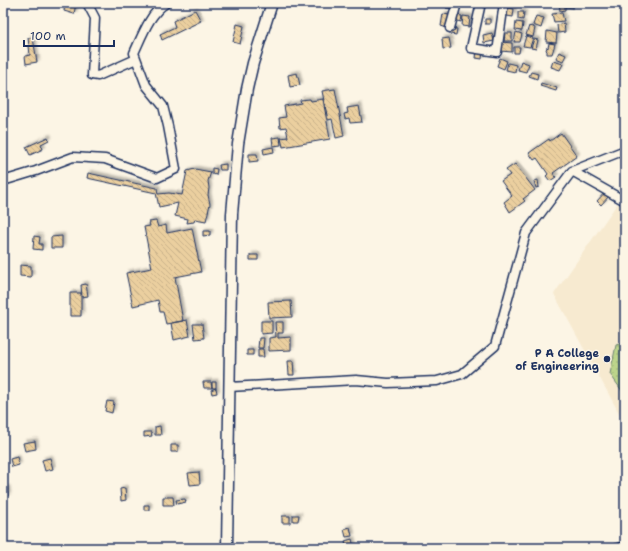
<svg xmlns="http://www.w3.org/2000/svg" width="628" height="551" font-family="'Shantell Sans',sans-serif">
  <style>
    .built { fill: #f7ead0 }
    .green { fill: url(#green-dots); stroke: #6c8274 }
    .building { fill: url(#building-back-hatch); stroke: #1b2f5e; filter: url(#shadow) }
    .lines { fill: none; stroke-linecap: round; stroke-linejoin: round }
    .minor-casing { stroke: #1b2f5e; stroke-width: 11 }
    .major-casing { stroke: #1b2f5e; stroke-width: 13 }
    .minor { stroke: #fcf5e5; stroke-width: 8 }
    .major { stroke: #fcf5e5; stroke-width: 10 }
    .poi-dot { fill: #1b2f5e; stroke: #fcf5e5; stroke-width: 1.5 }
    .labels { text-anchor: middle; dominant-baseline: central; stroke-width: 3; stroke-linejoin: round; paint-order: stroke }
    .poi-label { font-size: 11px; font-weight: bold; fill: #1b2f5e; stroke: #fcf5e5; text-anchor: end }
  </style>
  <defs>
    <pattern id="green-dots" width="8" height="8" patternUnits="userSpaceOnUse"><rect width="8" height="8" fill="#bdd58b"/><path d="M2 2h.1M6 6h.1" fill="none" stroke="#a2b77a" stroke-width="1.8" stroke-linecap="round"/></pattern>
    <pattern id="building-back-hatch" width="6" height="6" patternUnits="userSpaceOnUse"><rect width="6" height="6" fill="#ebcf9f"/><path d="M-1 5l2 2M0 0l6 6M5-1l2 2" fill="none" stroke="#c9b28b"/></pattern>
    <filter id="shadow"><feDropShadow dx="2.5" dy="-2.5" stdDeviation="1" flood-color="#0004"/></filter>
  </defs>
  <rect width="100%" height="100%" fill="#fcf5e5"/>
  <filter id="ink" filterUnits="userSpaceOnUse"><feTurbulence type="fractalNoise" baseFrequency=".025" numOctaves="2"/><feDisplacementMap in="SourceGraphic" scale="8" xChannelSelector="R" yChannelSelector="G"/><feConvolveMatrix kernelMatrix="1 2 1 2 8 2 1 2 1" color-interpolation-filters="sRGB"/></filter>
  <g filter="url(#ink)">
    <path class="built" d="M 617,204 L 625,206 L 625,424 L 554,294 Z"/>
    <path class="green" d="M 625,342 L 625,395 L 610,374 L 616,345 Z"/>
    <path class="building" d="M 65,3 L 76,3 L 74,14 L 64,11 Z
      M 447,3 L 453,3 L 452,9 L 446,8 Z
      M 559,3 L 565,3 L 565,10 L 560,11 Z
      M 566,3 L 574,3 L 573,8 L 565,7 Z
      M 508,8 L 514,9 L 513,17 L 507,16 Z
      M 195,10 L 201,21 L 162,40 L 160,34 L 175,27 L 173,21 Z
      M 518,12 L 524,12 L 523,20 L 518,19 Z
      M 562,13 L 564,21 L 554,22 L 552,14 Z
      M 443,14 L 450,15 L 447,28 L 441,26 Z
      M 456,15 L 462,16 L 461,22 L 454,20 Z
      M 463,16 L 470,17 L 469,27 L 462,26 Z
      M 536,16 L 544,18 L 541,28 L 533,25 Z
      M 485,19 L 490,19 L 490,24 L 485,24 Z
      M 516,22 L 523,23 L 522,31 L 515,30 Z
      M 564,23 L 565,32 L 558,33 L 557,25 Z
      M 237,24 L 244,26 L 240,44 L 233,42 Z
      M 529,26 L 530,27 L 531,26 L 535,28 L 533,37 L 526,35 Z
      M 452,28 L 457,29 L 456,35 L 450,34 Z
      M 547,31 L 557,33 L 556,43 L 546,42 Z
      M 516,32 L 522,34 L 520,42 L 514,42 Z
      M 492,33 L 494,41 L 484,43 L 483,35 Z
      M 505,33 L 512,33 L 512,41 L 504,41 Z
      M 526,36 L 533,38 L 530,47 L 523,46 Z
      M 28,38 L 33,38 L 37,62 L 26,64 L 25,56 L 30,55 Z
      M 449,38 L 451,48 L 443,49 L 442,39 Z
      M 534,39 L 538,40 L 536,49 L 531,48 Z
      M 501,42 L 512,43 L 512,52 L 500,51 Z
      M 549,43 L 555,44 L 552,54 L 547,54 L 547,51 L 546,50 L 547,47 L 548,48 Z
      M 514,47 L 520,47 L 519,53 L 514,53 Z
      M 477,50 L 483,51 L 482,59 L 476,58 Z
      M 559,52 L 566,55 L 563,61 L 556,58 Z
      M 500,58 L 507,61 L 504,69 L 497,66 Z
      M 521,61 L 529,64 L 526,72 L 518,70 Z
      M 553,61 L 563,64 L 560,70 L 551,67 Z
      M 508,63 L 516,65 L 515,72 L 506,70 Z
      M 531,72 L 538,74 L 537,79 L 529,76 Z
      M 297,73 L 300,85 L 290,87 L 288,75 Z
      M 541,83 L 557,88 L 556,91 L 540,86 Z
      M 335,89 L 344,136 L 336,138 L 332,119 L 328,120 L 322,91 Z
      M 310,99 L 311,101 L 323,99 L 330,139 L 283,147 L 281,138 L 288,137 L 286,127 L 280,128 L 279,118 L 286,117 L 284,106 L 301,103 L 300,100 Z
      M 359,106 L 362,122 L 350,123 L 349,118 L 345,119 L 344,114 L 348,113 L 347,108 Z
      M 561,133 L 577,156 L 553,173 L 556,177 L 550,181 L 546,176 L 548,174 L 537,158 L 534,160 L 529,153 L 549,139 L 550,141 Z
      M 48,137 L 49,140 L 41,144 L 43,149 L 30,155 L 26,147 Z
      M 280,137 L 281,145 L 273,146 L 272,138 Z
      M 273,147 L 274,152 L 264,154 L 263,149 Z
      M 249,154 L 257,154 L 258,161 L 249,162 Z
      M 226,164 L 226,170 L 220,170 L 219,165 Z
      M 515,164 L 535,190 L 523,199 L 525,201 L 510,212 L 504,202 L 512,196 L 501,181 L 510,175 L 506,170 Z
      M 212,168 L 217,169 L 216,175 L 212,174 Z
      M 195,169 L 211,172 L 208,181 L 209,188 L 208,195 L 210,204 L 206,221 L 195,219 L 194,222 L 187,223 L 188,219 L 175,216 L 178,203 L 159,207 L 156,193 L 87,178 L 88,173 L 157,188 L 158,194 L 169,193 L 182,195 L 187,171 Z
      M 538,180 L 539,187 L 536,188 L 534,181 Z
      M 606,191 L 610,195 L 601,205 L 597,201 Z
      M 156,221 L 158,227 L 166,225 L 167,233 L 192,228 L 201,272 L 175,277 L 183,321 L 166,324 L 163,312 L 160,312 L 158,300 L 133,306 L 126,273 L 152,268 L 144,227 L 150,226 L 149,222 Z
      M 203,231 L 210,231 L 210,235 L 203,236 Z
      M 34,236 L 40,237 L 39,244 L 42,244 L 42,250 L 33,249 Z
      M 62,236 L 62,248 L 51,248 L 51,237 Z
      M 250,255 L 258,255 L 258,260 L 250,260 Z
      M 20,265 L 31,266 L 31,277 L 20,276 Z
      M 86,284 L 88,296 L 82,297 L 81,285 Z
      M 70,293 L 81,293 L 81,316 L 70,316 Z
      M 291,301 L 292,317 L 269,318 L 268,302 Z
      M 187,320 L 190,336 L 174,340 L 171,323 Z
      M 261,321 L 272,321 L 272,333 L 261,334 Z
      M 275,322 L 283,322 L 283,333 L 278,333 L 278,338 L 291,337 L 291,350 L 269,351 L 269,338 L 276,337 Z
      M 193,324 L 202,324 L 204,338 L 195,339 Z
      M 259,338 L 264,338 L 263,348 L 258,348 Z
      M 258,349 L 263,349 L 264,357 L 258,357 Z
      M 247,350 L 253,350 L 253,355 L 247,355 Z
      M 288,361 L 293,361 L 294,375 L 289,375 Z
      M 203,382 L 211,382 L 212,388 L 204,388 Z
      M 212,382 L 216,382 L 216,388 L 212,388 Z
      M 216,388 L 217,393 L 212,394 L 211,390 Z
      M 107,401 L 114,402 L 112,413 L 105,411 Z
      M 160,426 L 161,435 L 155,435 L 155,427 Z
      M 144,432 L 151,432 L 152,436 L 144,437 Z
      M 35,441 L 36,449 L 25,451 L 23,443 Z
      M 171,445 L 178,445 L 178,452 L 171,452 Z
      M 17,457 L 19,465 L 12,467 L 10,459 Z
      M 50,458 L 53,469 L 45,471 L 42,460 Z
      M 199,472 L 200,484 L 190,485 L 188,473 Z
      M 7,488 L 8,496 L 3,496 L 3,489 Z
      M 125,488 L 126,500 L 121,501 L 120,489 Z
      M 163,497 L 173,497 L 174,505 L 163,505 Z
      M 185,499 L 186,502 L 177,504 L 176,500 Z
      M 144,505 L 149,505 L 149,510 L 144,510 Z
      M 293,515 L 299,515 L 298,521 L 293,521 Z
      M 282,516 L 290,516 L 290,523 L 282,523 Z
      M 350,527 L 352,536 L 346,537 L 344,529 Z
      M 352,539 L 354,548 L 346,548 L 345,541 Z"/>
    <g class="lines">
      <defs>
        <path id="minor" d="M 87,3 L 95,18 L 92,75 L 98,76 L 136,59
          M 481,3 L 471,48 L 497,52 L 504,3
          M 450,28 L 457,3
          M 572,171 L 625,201
          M 3,181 L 36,171 L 73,157 L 105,159 L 157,178 L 176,169 L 168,126 L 163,106 L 146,85 L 134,53 C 142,36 150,13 166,3
          M 229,387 L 356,380 L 388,383 L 437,381 L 462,374 L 495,346 L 526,233 L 572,171 L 625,150
          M 618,548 L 625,547"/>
        <path id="major" d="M 227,548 L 232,214 L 238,144 L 247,89 L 253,63 L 272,3"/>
      </defs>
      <use href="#minor" class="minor-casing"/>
      <use href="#major" class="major-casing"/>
      <use href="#minor" class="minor"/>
      <use href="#major" class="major"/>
    </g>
  </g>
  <circle class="poi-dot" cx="607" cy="359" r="4"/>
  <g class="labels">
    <g class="poi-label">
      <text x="599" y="353">P A College<tspan x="599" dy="13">of Engineering</tspan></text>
    </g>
  </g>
  <rect width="628" height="551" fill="none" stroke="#fcf5e5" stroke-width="16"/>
  <rect x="8" y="8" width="612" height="535" fill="none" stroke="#1b2f5e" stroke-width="1.5" filter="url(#ink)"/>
  <path d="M24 40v6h90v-6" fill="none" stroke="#1b2f5e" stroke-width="2"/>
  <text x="30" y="40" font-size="12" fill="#1b2f5e" stroke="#fcf5e5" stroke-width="3" paint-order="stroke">100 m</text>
</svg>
